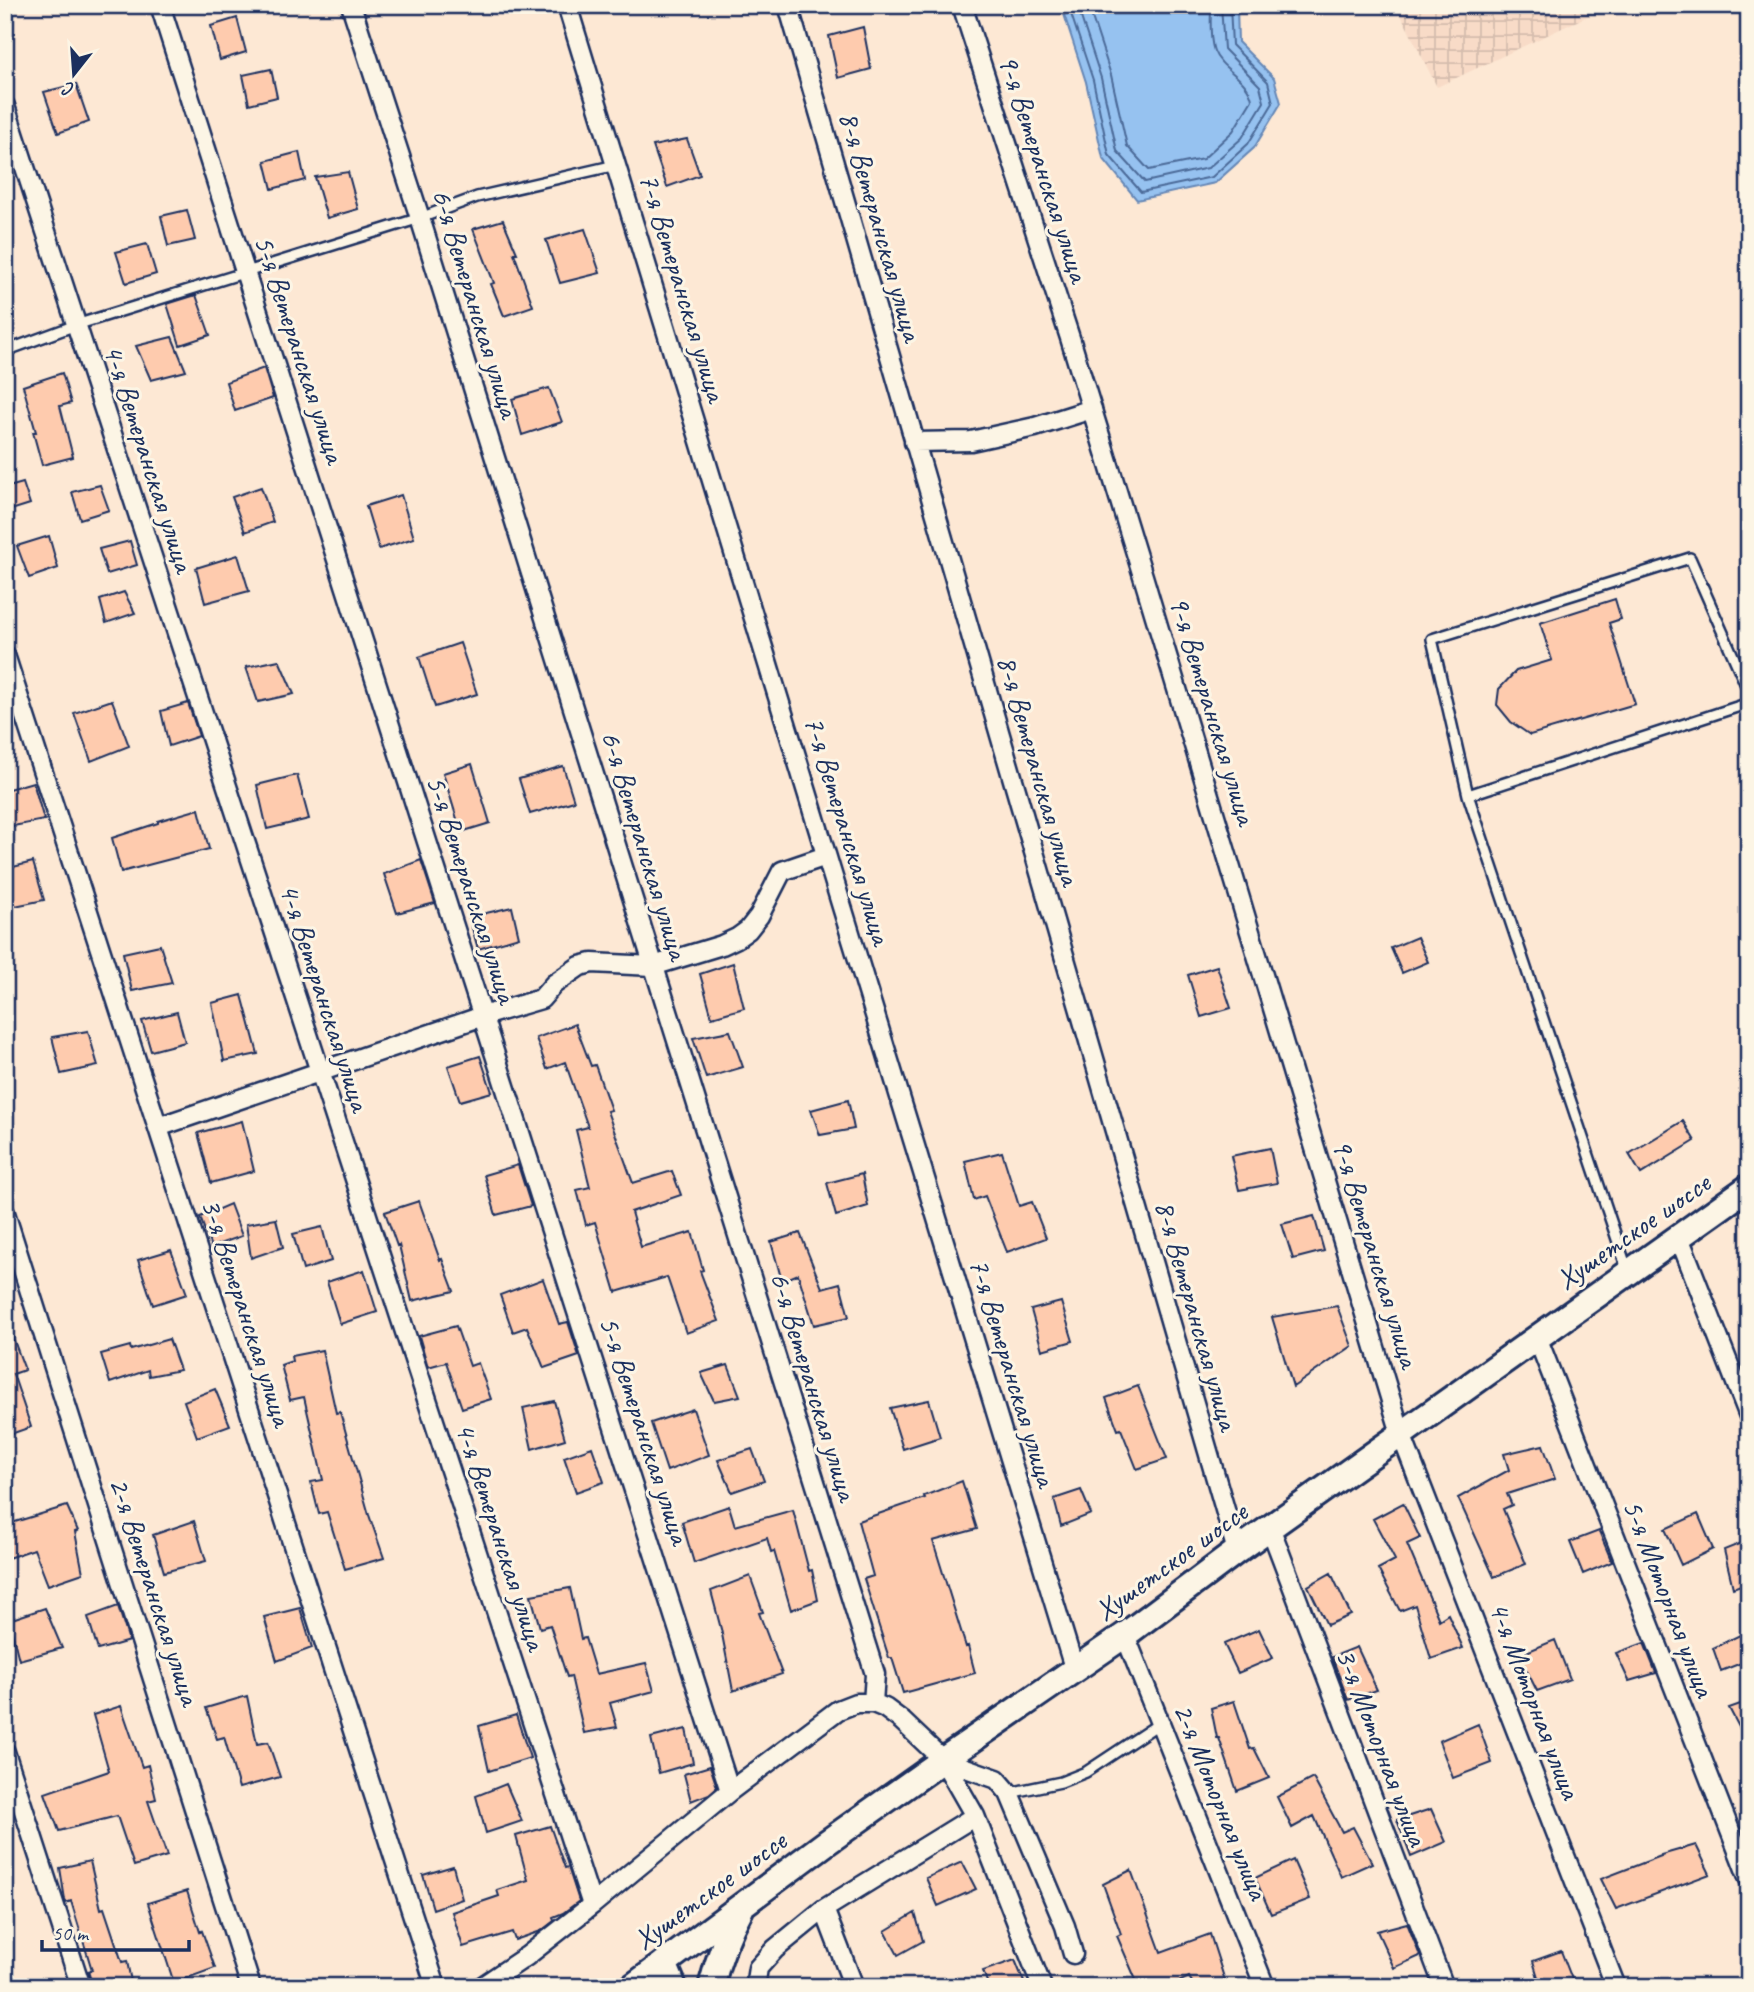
<svg xmlns="http://www.w3.org/2000/svg" width="1754" height="1992" font-family="Caveat,sans-serif">
  <style>
    .industrial { fill: url(#industrial-grid) }
    .water { fill: #96c2f0; stroke: #6587b6; stroke-width: 2 }
    .lines { fill: none; stroke-linecap: round; stroke-linejoin: round }
    .shore { stroke: #4c6a98; stroke-width: 2 }
    .building { fill: #fecbae; stroke: #1b2f5e; stroke-width: 2 }
    .service-casing { stroke: #1b2f5e; stroke-width: 14 }
    .minor-casing { stroke: #1b2f5e; stroke-width: 23 }
    .secondary-casing { stroke: #1b2f5e; stroke-width: 30 }
    .service { stroke: #fcf5e5; stroke-width: 9 }
    .minor { stroke: #fcf5e5; stroke-width: 18 }
    .secondary { stroke: #fcf5e5; stroke-width: 24 }
    .labels { text-anchor: middle; dominant-baseline: central; stroke-width: 6; stroke-linejoin: round; paint-order: stroke }
    .street-label { font-size: 30px; fill: #1b2f5e; stroke: #fcf5e5 }
  </style>
  <defs>
    <pattern id="industrial-grid" width="8" height="8" patternUnits="userSpaceOnUse" patternTransform="scale(1.75)"><rect width="8" height="8" fill="#f8dbc7"/><path d="M0 4h8M4 0v8" fill="none" stroke="#d4bcad"/></pattern>
  </defs>
  <rect width="100%" height="100%" fill="#fde8d4"/>
  <filter id="ink" filterUnits="userSpaceOnUse"><feTurbulence type="fractalNoise" baseFrequency=".0143" numOctaves="2"/><feDisplacementMap in="SourceGraphic" scale="14" xChannelSelector="R" yChannelSelector="G"/><feConvolveMatrix kernelMatrix="1 2 1 2 8 2 1 2 1" color-interpolation-filters="sRGB"/></filter>
  <g filter="url(#ink)">
    <path class="industrial" d="M 1396,5 L 1611,5 L 1437,87 Z"/>
    <path class="water" d="M 1061,5 L 1237,5 L 1238,42 L 1274,78 L 1281,103 L 1254,148 L 1215,183 L 1137,200 L 1103,158 L 1086,82 Z"/>
    <g class="lines">
      <path class="shore" d="M 1068,5 L 1093,80 L 1109,155 L 1141,192 L 1212,177 L 1248,144 L 1273,103 L 1268,82 L 1232,45 L 1230,5
        M 1077,5 L 1101,78 L 1117,151 L 1145,182 L 1208,168 L 1242,138 L 1264,102 L 1260,86 L 1224,49 L 1221,5
        M 1088,5 L 1111,75 L 1127,146 L 1149,170 L 1203,159 L 1233,131 L 1252,100 C 1249,79 1221,70 1214,51 C 1209,38 1211,19 1211,5"/>
    </g>
    <path class="building" d="M 237,18 L 246,52 L 220,60 L 211,26 Z
      M 863,27 L 871,69 L 838,78 L 829,36 Z
      M 271,69 L 277,97 L 249,104 L 243,75 Z
      M 76,84 L 89,122 L 58,133 L 44,92 Z
      M 687,139 L 700,175 L 667,187 L 653,146 Z
      M 299,152 L 305,180 L 272,189 L 265,161 Z
      M 348,172 L 358,209 L 327,218 L 315,177 Z
      M 187,210 L 195,240 L 168,246 L 161,216 Z
      M 503,220 L 517,253 L 514,253 L 533,306 L 504,316 L 491,284 L 494,283 L 473,229 Z
      M 585,229 L 600,273 L 560,283 L 546,240 Z
      M 147,244 L 156,274 L 126,283 L 116,252 Z
      M 196,295 L 210,335 L 180,345 L 167,304 Z
      M 172,337 L 186,371 L 151,380 L 136,346 Z
      M 264,368 L 273,398 L 235,411 L 226,382 Z
      M 62,373 L 71,403 L 60,406 L 73,457 L 42,465 L 33,432 L 36,432 L 23,386 Z
      M 549,388 L 562,422 L 522,435 L 512,399 Z
      M 23,483 L 30,504 L 5,512 L 5,488 Z
      M 100,485 L 109,510 L 80,519 L 72,492 Z
      M 261,487 L 273,522 L 245,532 L 232,497 Z
      M 401,495 L 414,538 L 379,549 L 366,506 Z
      M 49,536 L 58,568 L 29,578 L 17,546 Z
      M 130,541 L 137,565 L 107,574 L 99,549 Z
      M 238,555 L 249,591 L 205,603 L 196,568 Z
      M 124,592 L 135,613 L 106,623 L 100,600 Z
      M 1615,599 L 1621,619 L 1609,623 L 1635,704 L 1530,735 L 1511,722 L 1497,705 L 1499,689 L 1516,671 L 1552,660 L 1540,623 Z
      M 460,643 L 477,694 L 435,707 L 419,657 Z
      M 279,660 L 294,694 L 258,702 L 246,667 Z
      M 112,700 L 129,746 L 91,761 L 74,713 Z
      M 188,703 L 199,736 L 169,746 L 161,711 Z
      M 472,764 L 490,823 L 461,832 L 443,773 Z
      M 563,766 L 574,801 L 530,814 L 519,779 Z
      M 297,775 L 309,819 L 267,829 L 257,785 Z
      M 33,782 L 44,820 L 8,827 L 5,816 L 5,790 Z
      M 199,809 L 209,849 L 121,872 L 112,838 L 158,823 L 158,821 Z
      M 421,860 L 435,903 L 397,913 L 384,874 Z
      M 33,862 L 44,900 L 5,908 L 5,869 Z
      M 512,907 L 519,937 L 478,949 L 469,917 Z
      M 1417,937 L 1428,962 L 1402,973 L 1391,948 Z
      M 160,945 L 172,983 L 132,991 L 123,953 Z
      M 733,963 L 744,1008 L 712,1017 L 700,974 Z
      M 1217,966 L 1231,1008 L 1201,1017 L 1188,975 Z
      M 242,995 L 258,1054 L 224,1061 L 212,1003 Z
      M 177,1012 L 185,1042 L 151,1051 L 142,1021 Z
      M 575,1024 L 591,1066 L 595,1065 L 611,1110 L 607,1111 L 633,1183 L 672,1171 L 681,1195 L 631,1212 L 641,1247 L 692,1232 L 703,1270 L 700,1271 L 719,1321 L 686,1333 L 667,1277 L 616,1292 L 595,1222 L 586,1225 L 577,1190 L 590,1187 L 576,1130 L 588,1127 L 565,1062 L 547,1069 L 536,1038 Z
      M 88,1031 L 98,1066 L 61,1074 L 52,1037 Z
      M 730,1031 L 743,1067 L 706,1078 L 693,1038 Z
      M 480,1056 L 492,1092 L 460,1101 L 448,1066 Z
      M 848,1100 L 854,1129 L 820,1135 L 811,1110 Z
      M 242,1121 L 254,1171 L 211,1183 L 198,1133 Z
      M 1683,1121 L 1695,1141 L 1641,1174 L 1629,1154 Z
      M 1270,1148 L 1277,1183 L 1239,1190 L 1231,1156 Z
      M 1002,1152 L 1019,1206 L 1032,1202 L 1046,1238 L 1007,1252 L 985,1196 L 974,1200 L 965,1161 Z
      M 518,1165 L 531,1206 L 496,1215 L 484,1175 Z
      M 862,1174 L 868,1206 L 836,1216 L 827,1183 Z
      M 419,1201 L 440,1260 L 442,1259 L 454,1291 L 412,1301 L 399,1245 L 397,1246 L 385,1212 Z
      M 230,1204 L 242,1236 L 211,1247 L 200,1217 Z
      M 1314,1216 L 1324,1251 L 1293,1259 L 1282,1224 Z
      M 276,1219 L 283,1247 L 251,1258 L 246,1224 Z
      M 322,1227 L 331,1261 L 303,1270 L 293,1234 Z
      M 800,1233 L 822,1288 L 840,1283 L 849,1317 L 814,1325 L 798,1274 L 782,1281 L 771,1242 Z
      M 171,1250 L 187,1294 L 153,1305 L 138,1260 Z
      M 364,1270 L 377,1312 L 340,1324 L 327,1282 Z
      M 543,1279 L 559,1324 L 568,1322 L 579,1356 L 544,1368 L 527,1327 L 513,1332 L 500,1295 Z
      M 1061,1302 L 1073,1341 L 1042,1350 L 1031,1310 Z
      M 1337,1306 L 1352,1346 L 1293,1387 L 1272,1317 Z
      M 5,1322 L 7,1322 L 25,1370 L 13,1374 L 31,1427 L 5,1436 Z
      M 456,1326 L 470,1366 L 478,1363 L 491,1399 L 462,1408 L 446,1362 L 428,1367 L 419,1336 Z
      M 169,1339 L 180,1370 L 149,1376 L 148,1370 L 110,1383 L 101,1354 L 130,1346 L 131,1350 Z
      M 322,1350 L 336,1413 L 340,1412 L 369,1515 L 384,1558 L 345,1569 L 327,1512 L 319,1514 L 311,1482 L 323,1480 L 304,1397 L 290,1400 L 281,1365 L 292,1361 L 291,1356 Z
      M 728,1365 L 740,1396 L 714,1401 L 701,1373 Z
      M 1138,1386 L 1167,1459 L 1137,1469 L 1121,1429 L 1118,1430 L 1106,1398 Z
      M 215,1389 L 230,1425 L 197,1437 L 184,1401 Z
      M 929,1400 L 940,1437 L 903,1449 L 890,1408 Z
      M 554,1401 L 565,1439 L 532,1449 L 523,1408 Z
      M 693,1409 L 709,1455 L 667,1471 L 651,1423 Z
      M 1543,1445 L 1555,1479 L 1507,1494 L 1512,1505 L 1503,1509 L 1526,1564 L 1494,1577 L 1458,1498 L 1509,1470 L 1504,1454 Z
      M 592,1447 L 604,1482 L 576,1492 L 564,1457 Z
      M 752,1449 L 764,1481 L 732,1492 L 718,1460 Z
      M 962,1481 L 977,1529 L 933,1541 L 966,1647 L 968,1646 L 975,1673 L 903,1693 L 892,1658 L 889,1658 L 864,1579 L 873,1576 L 858,1521 L 925,1498 L 924,1496 Z
      M 1081,1490 L 1091,1514 L 1061,1526 L 1054,1499 Z
      M 1403,1503 L 1420,1538 L 1407,1544 L 1439,1620 L 1448,1614 L 1463,1648 L 1431,1659 L 1415,1605 L 1400,1611 L 1378,1569 L 1395,1560 L 1373,1519 Z
      M 67,1506 L 78,1531 L 75,1532 L 83,1573 L 48,1585 L 34,1549 L 5,1559 L 5,1525 Z
      M 729,1506 L 735,1526 L 793,1510 L 809,1571 L 812,1570 L 818,1600 L 791,1610 L 774,1551 L 771,1552 L 767,1538 L 694,1563 L 682,1522 Z
      M 1698,1514 L 1713,1549 L 1681,1565 L 1665,1529 Z
      M 194,1521 L 206,1561 L 164,1572 L 153,1535 Z
      M 1599,1531 L 1612,1562 L 1583,1574 L 1570,1542 Z
      M 1749,1540 L 1749,1582 L 1733,1588 L 1724,1550 Z
      M 1331,1573 L 1351,1615 L 1327,1625 L 1308,1586 Z
      M 750,1576 L 763,1612 L 759,1613 L 782,1674 L 733,1691 L 721,1629 L 711,1591 Z
      M 570,1588 L 581,1639 L 585,1638 L 596,1674 L 646,1663 L 654,1691 L 610,1703 L 617,1727 L 584,1733 L 571,1676 L 567,1677 L 550,1625 L 540,1628 L 531,1595 Z
      M 118,1606 L 129,1641 L 98,1650 L 88,1617 Z
      M 45,1608 L 62,1648 L 19,1660 L 9,1620 Z
      M 300,1608 L 312,1648 L 277,1661 L 264,1617 Z
      M 1259,1629 L 1273,1658 L 1238,1673 L 1224,1644 Z
      M 1742,1634 L 1749,1649 L 1749,1660 L 1721,1671 L 1713,1648 Z
      M 1555,1640 L 1570,1679 L 1537,1691 L 1519,1655 Z
      M 1644,1643 L 1656,1673 L 1629,1681 L 1616,1653 Z
      M 1357,1647 L 1377,1690 L 1348,1700 L 1332,1657 Z
      M 247,1696 L 257,1744 L 268,1742 L 280,1777 L 239,1788 L 224,1737 L 217,1739 L 206,1708 Z
      M 1234,1701 L 1250,1749 L 1254,1748 L 1269,1778 L 1237,1791 L 1219,1738 L 1217,1738 L 1211,1708 Z
      M 1749,1701 L 1749,1746 L 1729,1708 Z
      M 121,1706 L 142,1767 L 148,1765 L 156,1799 L 148,1801 L 167,1856 L 134,1866 L 117,1816 L 59,1831 L 45,1793 L 109,1771 L 93,1715 Z
      M 516,1715 L 530,1758 L 489,1771 L 479,1726 Z
      M 1478,1724 L 1492,1763 L 1453,1778 L 1439,1741 Z
      M 686,1729 L 693,1763 L 659,1773 L 651,1738 Z
      M 710,1766 L 717,1787 L 709,1794 L 691,1801 L 684,1774 Z
      M 1313,1778 L 1342,1832 L 1353,1827 L 1372,1863 L 1341,1877 L 1314,1816 L 1292,1828 L 1277,1797 Z
      M 506,1784 L 522,1821 L 486,1833 L 476,1796 Z
      M 1431,1809 L 1446,1842 L 1411,1857 L 1397,1820 Z
      M 550,1826 L 565,1868 L 568,1867 L 579,1901 L 563,1913 L 553,1917 L 554,1921 L 541,1931 L 515,1940 L 512,1932 L 463,1947 L 452,1912 L 499,1896 L 497,1890 L 528,1880 L 516,1836 Z
      M 1696,1845 L 1710,1874 L 1616,1909 L 1601,1879 L 1661,1856 L 1661,1855 Z
      M 1293,1860 L 1310,1899 L 1271,1914 L 1255,1878 Z
      M 90,1861 L 101,1909 L 104,1908 L 122,1962 L 127,1961 L 132,1987 L 93,1987 L 88,1971 L 92,1970 L 71,1901 L 66,1903 L 65,1900 L 60,1868 Z
      M 962,1862 L 976,1889 L 938,1906 L 926,1878 Z
      M 453,1866 L 462,1899 L 433,1909 L 423,1875 Z
      M 1131,1870 L 1161,1952 L 1210,1934 L 1227,1987 L 1195,1987 L 1189,1977 L 1168,1987 L 1139,1987 L 1117,1936 L 1121,1934 L 1103,1884 Z
      M 187,1891 L 200,1932 L 202,1931 L 215,1968 L 174,1983 L 148,1903 Z
      M 915,1913 L 923,1941 L 898,1955 L 885,1931 Z
      M 1407,1923 L 1420,1956 L 1394,1968 L 1377,1931 Z
      M 1561,1951 L 1573,1982 L 1558,1987 L 1541,1987 L 1533,1961 Z
      M 1015,1960 L 1026,1987 L 989,1987 L 983,1971 Z"/>
    <g class="lines">
      <defs>
        <path id="service" d="M 5,351 L 76,325 L 420,218 L 477,197 L 616,165
          M 1749,692 L 1690,558 L 1432,639 L 1468,795 L 1749,703
          M 1468,795 L 1628,1272
          M 1009,1793 L 1061,1782 L 1086,1772 L 1160,1723"/>
        <path id="minor" d="M 160,5 L 730,1791
          M 351,5 L 420,218 L 875,1674 L 873,1703
          M 567,5 L 1075,1671
          M 788,5 L 1237,1551
          M 962,5 L 1070,338 L 1143,576 L 1401,1434 L 1616,1987
          M 5,106 L 592,1905
          M 914,442 L 971,441 L 1035,427 L 1092,409
          M 5,655 L 436,1987
          M 158,1127 L 483,1016 L 541,999 L 554,984 L 580,966 L 592,963 L 653,966 L 722,945 L 737,938 L 748,930 L 759,916 L 782,871 L 826,856
          M 5,1213 L 251,1987
          M 1679,1237 L 1749,1416
          M 1537,1337 L 1749,1879
          M 1270,1527 L 1444,1987
          M 1125,1635 L 1265,1987
          M 5,1752 L 81,1987
          M 943,1760 L 997,1779 L 1009,1793 L 1065,1926 L 1073,1954
          M 824,1909 L 854,1987
          M 481,1987 L 527,1956 L 592,1905 L 730,1791 L 838,1710 L 856,1703 L 873,1703 L 885,1708 L 901,1720 L 943,1760 L 975,1816 L 1042,1987
          M 755,1987 L 758,1968 L 775,1949 L 824,1909 L 975,1816"/>
        <path id="secondary" d="M 664,1963 L 674,1987
          M 632,1987 L 826,1843 L 943,1760 L 1125,1635 L 1237,1551 L 1749,1187
          M 711,1987 C 718,1959 727,1934 741,1909"/>
      </defs>
      <use href="#service" class="service-casing"/>
      <use href="#minor" class="minor-casing"/>
      <use href="#secondary" class="secondary-casing"/>
      <use href="#service" class="service"/>
      <use href="#minor" class="minor"/>
      <use href="#secondary" class="secondary"/>
    </g>
  </g>
  <g class="labels">
    <g class="street-label">
      <text transform="translate(1044 168) rotate(72)">9-я Ветеранская улица</text>
      <text transform="translate(881 226) rotate(74)">8-я Ветеранская улица</text>
      <text transform="translate(683 287) rotate(73)">7-я Ветеранская улица</text>
      <text transform="translate(476 303) rotate(73)">6-я Ветеранская улица</text>
      <text transform="translate(300 349) rotate(72)">5-я Ветеранская улица</text>
      <text transform="translate(149 458) rotate(72)">4-я Ветеранская улица</text>
      <text transform="translate(1213 710) rotate(73)">9-я Ветеранская улица</text>
      <text transform="translate(1039 770) rotate(74)">8-я Ветеранская улица</text>
      <text transform="translate(848 830) rotate(73)">7-я Ветеранская улица</text>
      <text transform="translate(645 845) rotate(73)">6-я Ветеранская улица</text>
      <text transform="translate(472 889) rotate(72)">5-я Ветеранская улица</text>
      <text transform="translate(325 997) rotate(72)">4-я Ветеранская улица</text>
      <text transform="translate(1633 1231) rotate(-35)">Хушетское шоссе</text>
      <text transform="translate(1376 1253) rotate(73)">9-я Ветеранская улица</text>
      <text transform="translate(247 1312) rotate(72)">3-я Ветеранская улица</text>
      <text transform="translate(1197 1315) rotate(74)">8-я Ветеранская улица</text>
      <text transform="translate(1013 1372) rotate(73)">7-я Ветеранская улица</text>
      <text transform="translate(814 1386) rotate(73)">6-я Ветеранская улица</text>
      <text transform="translate(645 1430) rotate(72)">5-я Ветеранская улица</text>
      <text transform="translate(501 1536) rotate(72)">4-я Ветеранская улица</text>
      <text transform="translate(1171 1561) rotate(-36)">Хушетское шоссе</text>
      <text transform="translate(155 1591) rotate(72)">2-я Ветеранская улица</text>
      <text transform="translate(1669 1598) rotate(69)">5-я Моторная улица</text>
      <text transform="translate(1535 1700) rotate(69)">4-я Моторная улица</text>
      <text transform="translate(1382 1747) rotate(69)">3-я Моторная улица</text>
      <text transform="translate(1221 1801) rotate(68)">2-я Моторная улица</text>
      <text transform="translate(710 1890) rotate(-36)">Хушетское шоссе</text>
    </g>
  </g>
  <rect width="1754" height="1992" fill="none" stroke="#fcf5e5" stroke-width="28"/>
  <rect x="14" y="14" width="1726" height="1964" fill="none" stroke="#1b2f5e" stroke-width="2.5" filter="url(#ink)"/>
  <g transform="translate(74 74) rotate(197)" stroke="#fcf5e5" stroke-width="5" paint-order="stroke">
  <path d="M0-5L12 26L0 18L-12 26Z" fill="#1b2f5e"/>
  <text y="-10" font-size="19" font-weight="bold" text-anchor="middle" fill="#1b2f5e">С</text>
  </g>
  <path d="M42 1940v10h147v-10" fill="none" stroke="#1b2f5e" stroke-width="3.5"/>
  <text x="52" y="1940" font-size="21" fill="#1b2f5e" stroke="#fcf5e5" stroke-width="5" paint-order="stroke">50 m</text>
</svg>
